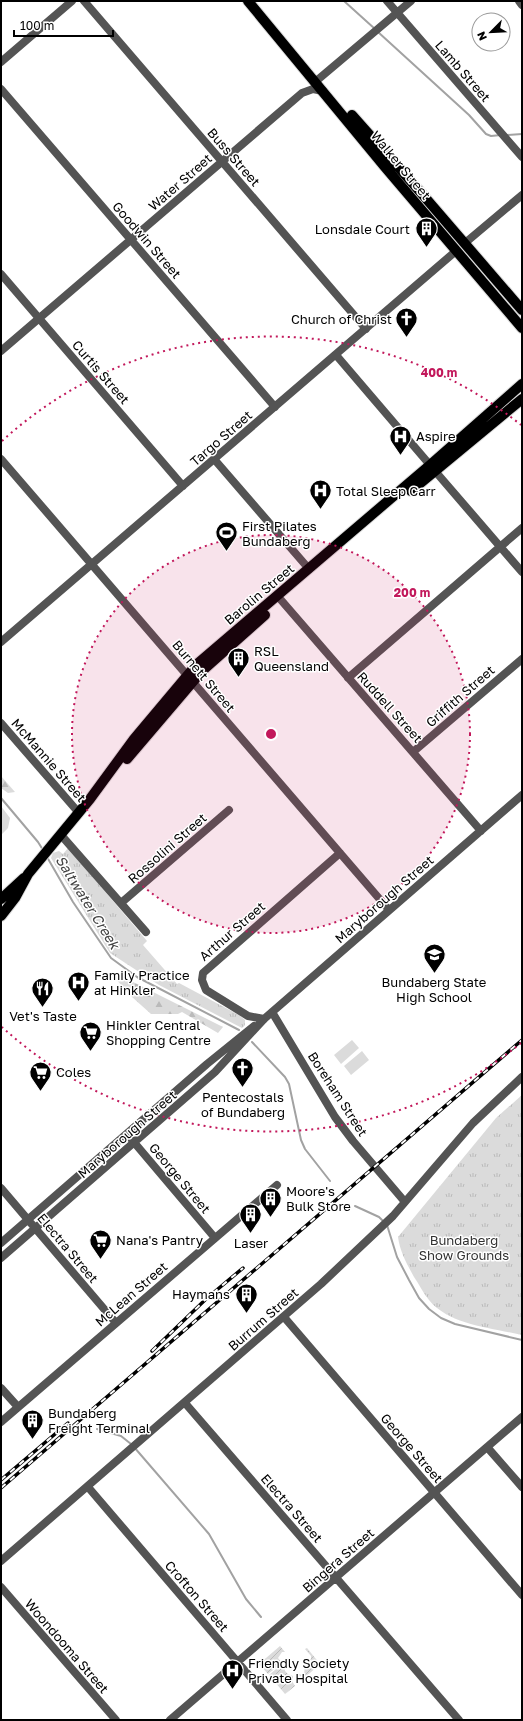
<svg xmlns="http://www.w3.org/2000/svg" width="523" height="1721" font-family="'Golos Text',sans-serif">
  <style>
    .grass { fill: #dbdbdb }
    .forest { fill: url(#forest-firs) }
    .park { fill: url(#park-tufts) }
    .garden { fill: url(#garden-furrows) }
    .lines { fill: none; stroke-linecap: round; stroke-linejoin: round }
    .stream { stroke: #a2a2a2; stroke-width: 2 }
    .major-casing { stroke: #dbdbdb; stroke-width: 12 }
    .minor { stroke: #545454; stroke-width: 8 }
    .major { stroke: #000; stroke-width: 10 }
    .rail-casing { stroke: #000; stroke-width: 3.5 }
    .rail { stroke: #fff; stroke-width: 2; stroke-dasharray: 6; stroke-linecap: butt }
    .ring { fill: none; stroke: #c2185b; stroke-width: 2; stroke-dasharray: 2 4 }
    .labels { text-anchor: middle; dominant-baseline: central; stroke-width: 3; stroke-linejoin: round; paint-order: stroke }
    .street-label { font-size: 13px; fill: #000; stroke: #fff }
    .poi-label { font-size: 13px; fill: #000; stroke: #fff; text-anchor: start }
    .park-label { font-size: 13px; fill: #323232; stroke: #fff }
    .water-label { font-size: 14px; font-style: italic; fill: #434343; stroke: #fff }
    .centre { fill: #c2185b; stroke: #fff; stroke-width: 2 }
    .ring-label { font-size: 12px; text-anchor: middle; font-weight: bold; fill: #c2185b; stroke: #fff; stroke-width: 3; stroke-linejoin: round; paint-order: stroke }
  </style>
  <defs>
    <pattern id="forest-firs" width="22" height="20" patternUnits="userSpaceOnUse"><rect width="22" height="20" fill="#dbdbdb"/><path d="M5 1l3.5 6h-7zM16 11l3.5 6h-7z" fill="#bababa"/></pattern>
    <pattern id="park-tufts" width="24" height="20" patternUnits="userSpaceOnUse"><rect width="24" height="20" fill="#dbdbdb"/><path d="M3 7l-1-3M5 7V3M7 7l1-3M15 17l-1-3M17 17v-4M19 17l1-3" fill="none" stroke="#bababa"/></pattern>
    <pattern id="garden-furrows" width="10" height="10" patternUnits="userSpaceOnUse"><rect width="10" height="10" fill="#dbdbdb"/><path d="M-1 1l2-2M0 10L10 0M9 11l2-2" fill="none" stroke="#bababa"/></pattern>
  </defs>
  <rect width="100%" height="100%" fill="#fff"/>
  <path class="grass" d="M 1,806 L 10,818 L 8,828 L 1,835 Z
    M 352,1040 L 359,1048 L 341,1064 L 334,1055 Z
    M 362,1051 L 369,1060 L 351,1075 L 344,1066 Z
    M 50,1230 L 56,1233 L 73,1253 C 64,1248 57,1241 50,1232 Z"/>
  <path class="forest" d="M 1,776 L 15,792 L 8,793 L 1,788 Z
    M 117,974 L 223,1027 L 218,1033 L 182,1012 L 178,1014 L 151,1014 L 132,997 L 114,977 Z"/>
  <path class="park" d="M 68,848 L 147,941 L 143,945 L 177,984 L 179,983 L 239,1015 L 245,1020 L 245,1025 L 242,1028 L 159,985 L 110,953 L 51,858 L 53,853 L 59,851 L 63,854 Z
    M 522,1095 L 522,1335 C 492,1328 449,1325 429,1300 C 423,1293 419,1284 414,1277 C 407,1264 400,1252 398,1237 L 496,1118 Z"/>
  <path class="garden" d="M 280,1646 L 285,1652 L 282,1652 L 278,1658 L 282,1663 L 268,1674 L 259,1664 Z
    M 307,1648 L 320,1664 L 301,1681 L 300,1676 L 298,1674 L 304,1675 L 305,1663 L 311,1659 L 311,1656 L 305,1649 Z
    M 282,1664 L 285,1667 L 285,1671 L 288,1674 L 293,1676 L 292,1681 L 295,1686 L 285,1694 L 269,1675 Z"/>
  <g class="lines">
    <path class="stream" d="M 344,1 L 375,29
      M 378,32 L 469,115 L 486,134 L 491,136 L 501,135
      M 507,135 L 522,134
      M 1,798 L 38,842 L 43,850
      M 47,857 L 73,902 L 111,958 L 137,977 L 239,1030
      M 252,1042 L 285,1077 L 289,1084 L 301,1140 L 305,1149 L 330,1181
      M 355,1206 L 379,1217 L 384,1222
      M 387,1225 L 397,1257 L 409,1280 L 419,1298 L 429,1309 L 441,1318 L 455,1324 L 522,1340
      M 97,1429 L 121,1436 L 131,1444
      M 134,1447 L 209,1534 L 246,1599 L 261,1617"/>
    <defs>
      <path id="major" d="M 248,1 L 385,167 L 522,328
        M 352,115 L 423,195 L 522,310
        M 411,491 L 522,399
        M 127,759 L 202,671 L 265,615
        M 1,899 L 24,878
        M 1,916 L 15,898 L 28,874 L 90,799 L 134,739 L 197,664 L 430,465 L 522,384"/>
    </defs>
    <use href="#major" class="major-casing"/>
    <path class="minor" d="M 84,1 L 366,329
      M 387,1 L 522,157
      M 519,1 L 522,5
      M 1,62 L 72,1
      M 315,82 L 411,1
      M 1,89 L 275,407
      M 465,243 L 522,195
      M 1,274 L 183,486
      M 1,351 L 302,93 L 313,89 L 323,91
      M 336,355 L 430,465
      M 1,459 L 389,910
      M 214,459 L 309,569
      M 435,471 L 522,572
      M 281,600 L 481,831
      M 1,642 L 456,251
      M 348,678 L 522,528
      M 1,723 L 79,813
      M 413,752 L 522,659
      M 61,835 L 146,932
      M 121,903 L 229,810
      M 272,1012 L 335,1117 L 353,1141 L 405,1202
      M 264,1019 L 248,1016 L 206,990 L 202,980 L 203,973 L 340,853
      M 127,1134 L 215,1238
      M 1,1188 L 116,1323
      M 1,1243 L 207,1064 L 254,1026
      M 1,1258 L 215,1072 L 264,1019 L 522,795
      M 284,1317 L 522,1595
      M 1,1388 L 18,1407
      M 185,1403 L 459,1720
      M 1,1422 L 277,1185
      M 487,1447 L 522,1487
      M 88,1487 L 287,1720
      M 1,1561 L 321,1284 L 393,1216 L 473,1123 L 522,1077
      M 1,1587 L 116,1720
      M 170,1720 L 522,1417"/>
    <use href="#major" class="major"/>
    <defs>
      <path id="rail" d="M 152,1351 L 206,1299 L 243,1268
        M 1,1480 L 68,1423
        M 1,1488 L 522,1040"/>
    </defs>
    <use href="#rail" class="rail-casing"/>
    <use href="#rail" class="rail"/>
  </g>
  <circle cx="271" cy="734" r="199" fill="#c2185b" fill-opacity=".12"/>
  <g class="ring">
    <circle cx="271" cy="734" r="199"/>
    <path d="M521 1043A398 398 0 0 1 2 1027M2 441A398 398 0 0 1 521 425"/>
  </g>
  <defs>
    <symbol id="building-pin" viewBox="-11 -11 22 30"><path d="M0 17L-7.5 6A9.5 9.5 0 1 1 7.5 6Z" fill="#000" stroke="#fff"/><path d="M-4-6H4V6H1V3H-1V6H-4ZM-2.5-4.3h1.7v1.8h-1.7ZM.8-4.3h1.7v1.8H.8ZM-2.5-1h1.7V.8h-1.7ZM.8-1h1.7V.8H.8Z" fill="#fff"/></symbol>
    <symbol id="church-pin" viewBox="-11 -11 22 30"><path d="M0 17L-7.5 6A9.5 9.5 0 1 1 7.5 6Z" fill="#000" stroke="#fff"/><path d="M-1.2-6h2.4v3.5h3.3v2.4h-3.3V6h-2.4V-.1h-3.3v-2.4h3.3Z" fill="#fff"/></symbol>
    <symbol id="hospital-pin" viewBox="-11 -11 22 30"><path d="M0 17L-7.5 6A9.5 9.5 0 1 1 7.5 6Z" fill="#000" stroke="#fff"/><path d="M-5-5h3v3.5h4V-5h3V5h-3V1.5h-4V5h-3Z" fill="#fff"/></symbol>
    <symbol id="stadium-pin" viewBox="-11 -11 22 30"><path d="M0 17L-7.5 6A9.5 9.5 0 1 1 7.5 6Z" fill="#000" stroke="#fff"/><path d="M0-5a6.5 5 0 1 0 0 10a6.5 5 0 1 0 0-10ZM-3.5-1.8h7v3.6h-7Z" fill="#fff"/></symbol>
    <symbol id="school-pin" viewBox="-11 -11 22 30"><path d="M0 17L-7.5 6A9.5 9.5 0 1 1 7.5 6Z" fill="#000" stroke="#fff"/><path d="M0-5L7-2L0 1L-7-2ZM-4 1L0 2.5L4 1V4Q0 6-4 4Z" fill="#fff"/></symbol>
    <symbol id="restaurant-pin" viewBox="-11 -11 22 30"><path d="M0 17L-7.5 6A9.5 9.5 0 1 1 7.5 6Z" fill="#000" stroke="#fff"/><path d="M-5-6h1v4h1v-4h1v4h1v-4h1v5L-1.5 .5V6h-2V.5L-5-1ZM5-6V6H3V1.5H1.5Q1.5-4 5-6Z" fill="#fff"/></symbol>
    <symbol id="supermarket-pin" viewBox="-11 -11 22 30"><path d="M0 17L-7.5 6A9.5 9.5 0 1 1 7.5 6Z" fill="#000" stroke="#fff"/><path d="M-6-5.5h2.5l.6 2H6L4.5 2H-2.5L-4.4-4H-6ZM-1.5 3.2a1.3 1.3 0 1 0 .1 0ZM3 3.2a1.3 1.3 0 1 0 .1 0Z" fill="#fff"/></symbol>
  </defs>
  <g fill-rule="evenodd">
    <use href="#building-pin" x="414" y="216" width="25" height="34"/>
    <use href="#church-pin" x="394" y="306" width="25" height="34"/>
    <use href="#hospital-pin" x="388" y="424" width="25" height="34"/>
    <use href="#hospital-pin" x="308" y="478" width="25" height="34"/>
    <use href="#stadium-pin" x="214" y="520" width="25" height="34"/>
    <use href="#building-pin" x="226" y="646" width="25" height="34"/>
    <use href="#school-pin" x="422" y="942" width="25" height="34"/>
    <use href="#hospital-pin" x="66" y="970" width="25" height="34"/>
    <use href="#restaurant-pin" x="30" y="976" width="25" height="34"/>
    <use href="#supermarket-pin" x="78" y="1020" width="25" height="34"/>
    <use href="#church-pin" x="230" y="1056" width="25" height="34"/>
    <use href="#supermarket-pin" x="28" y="1060" width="25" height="34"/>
    <use href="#building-pin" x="258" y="1186" width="25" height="34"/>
    <use href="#building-pin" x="238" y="1202" width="25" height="34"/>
    <use href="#supermarket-pin" x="88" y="1228" width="25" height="34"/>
    <use href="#building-pin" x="234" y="1282" width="25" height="34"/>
    <use href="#building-pin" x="20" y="1408" width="25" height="34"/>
    <use href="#hospital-pin" x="220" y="1658" width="25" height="34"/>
  </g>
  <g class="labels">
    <g class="street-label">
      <text transform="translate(463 71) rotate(49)">Lamb Street</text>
      <text transform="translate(234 157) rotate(49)">Buss Street</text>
      <text transform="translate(401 165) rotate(50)">Walker Street</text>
      <text transform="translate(180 182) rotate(-41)">Water Street</text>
      <text transform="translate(147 240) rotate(49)">Goodwin Street</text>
      <text transform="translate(101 372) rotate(49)">Curtis Street</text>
      <text transform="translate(221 438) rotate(-41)">Targo Street</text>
      <text transform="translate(259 594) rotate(-40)">Barolin Street</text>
      <text transform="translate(204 676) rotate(50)">Burnett Street</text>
      <text transform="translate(460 696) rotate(-41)">Griffith Street</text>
      <text transform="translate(390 707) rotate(48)">Ruddell Street</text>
      <text transform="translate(49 760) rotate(49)">McMannie Street</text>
      <text transform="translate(167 848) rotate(-41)">Rossolini Street</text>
      <text transform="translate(384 899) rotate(-41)">Maryborough Street</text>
      <text transform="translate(232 931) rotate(-41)">Arthur Street</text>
      <text transform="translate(338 1094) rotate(57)">Boreham Street</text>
      <text transform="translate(127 1134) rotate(-41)">Maryborough Street</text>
      <text transform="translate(180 1178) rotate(50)">George Street</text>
      <text transform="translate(68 1248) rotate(50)">Electra Street</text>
      <text transform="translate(131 1294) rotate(-41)">McLean Street</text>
      <text transform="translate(263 1319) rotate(-41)">Burrum Street</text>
      <text transform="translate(412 1448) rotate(49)">George Street</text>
      <text transform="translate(292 1508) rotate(49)">Electra Street</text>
      <text transform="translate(338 1560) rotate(-41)">Bingera Street</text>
      <text transform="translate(197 1596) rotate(49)">Crofton Street</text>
      <text transform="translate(67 1646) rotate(49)">Woondooma Street</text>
    </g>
    <g class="poi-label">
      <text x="410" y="229" text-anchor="end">Lonsdale Court</text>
      <text x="392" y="319" text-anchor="end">Church of Christ</text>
      <text x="416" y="436">Aspire</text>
      <text x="336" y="491">Total Sleep Carr</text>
      <text x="242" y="526">First Pilates<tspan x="242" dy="15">Bundaberg</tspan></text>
      <text x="254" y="651">RSL<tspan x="254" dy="15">Queensland</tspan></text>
      <text x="94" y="975">Family Practice<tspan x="94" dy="15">at Hinkler</tspan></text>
      <text x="434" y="982" text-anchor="middle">Bundaberg State<tspan x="434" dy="15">High School</tspan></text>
      <text x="43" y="1016" text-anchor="middle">Vet's Taste</text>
      <text x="106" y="1025">Hinkler Central<tspan x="106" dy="15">Shopping Centre</tspan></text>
      <text x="56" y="1072">Coles</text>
      <text x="243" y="1097" text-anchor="middle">Pentecostals<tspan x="243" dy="15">of Bundaberg</tspan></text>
      <text x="286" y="1191">Moore's<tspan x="286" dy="15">Bulk Store</tspan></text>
      <text x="116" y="1240">Nana's Pantry</text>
      <text x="251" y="1243" text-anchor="middle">Laser</text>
      <text x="230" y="1294" text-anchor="end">Haymans</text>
      <text x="48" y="1413">Bundaberg<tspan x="48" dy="15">Freight Terminal</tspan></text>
      <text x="248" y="1663">Friendly Society<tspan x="248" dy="15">Private Hospital</tspan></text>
    </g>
    <g class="park-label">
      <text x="464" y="1240">Bundaberg<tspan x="464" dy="15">Show Grounds</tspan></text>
    </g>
    <g class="water-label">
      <text transform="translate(88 902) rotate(58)">Saltwater Creek</text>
    </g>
  </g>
  <circle cx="271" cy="734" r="6" class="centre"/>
  <g class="ring-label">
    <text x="439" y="377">400 m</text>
    <text x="412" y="597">200 m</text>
  </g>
  <rect width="523" height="1721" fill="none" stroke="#000000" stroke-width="4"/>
  <g transform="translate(491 32) rotate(246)"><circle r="19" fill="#ffffff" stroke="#999999"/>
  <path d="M0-3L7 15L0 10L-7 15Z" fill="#000000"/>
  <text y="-6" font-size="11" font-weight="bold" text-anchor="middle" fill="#000000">N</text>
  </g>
  <path d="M14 30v6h99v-6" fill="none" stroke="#000000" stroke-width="2"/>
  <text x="20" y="30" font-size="12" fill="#000000" stroke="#ffffff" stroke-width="3" paint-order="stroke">100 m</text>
</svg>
